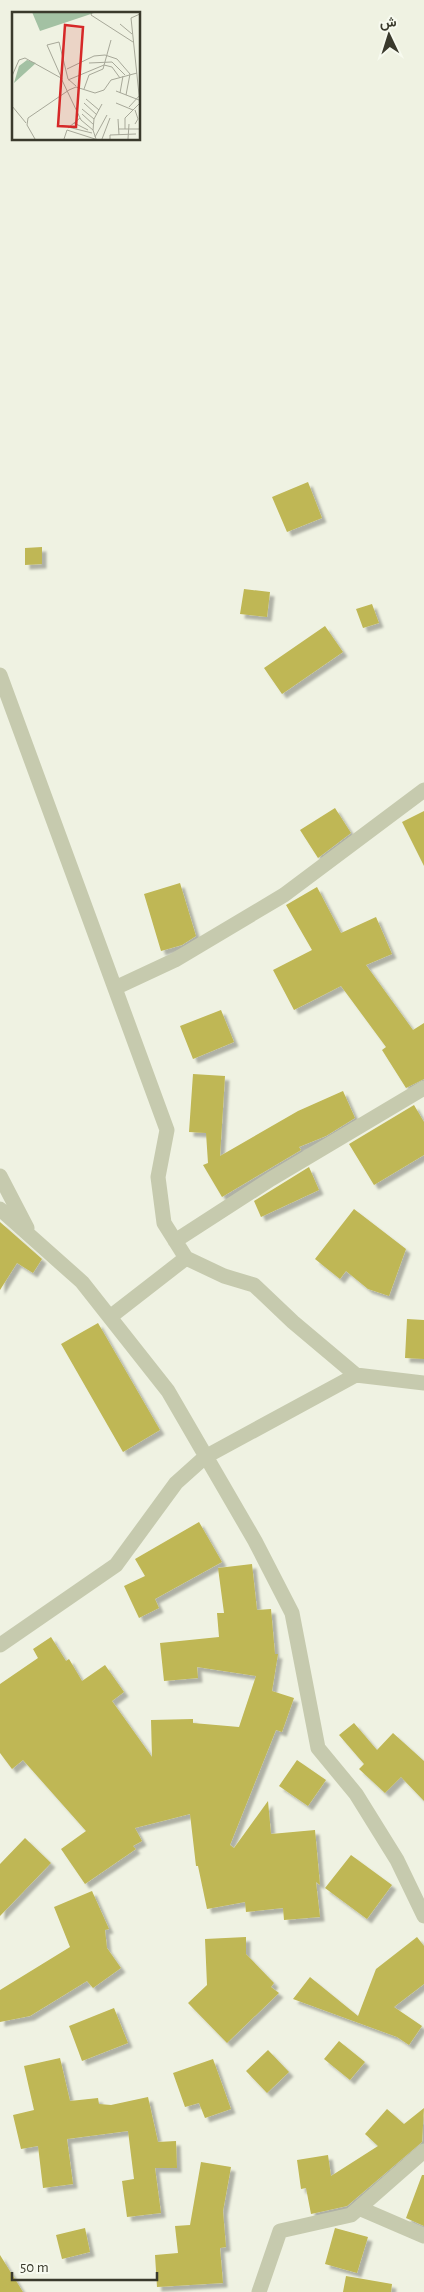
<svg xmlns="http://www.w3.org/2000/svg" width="424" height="2292" font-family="'Alegreya Sans',Vazirmatn,sans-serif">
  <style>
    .building { fill: #bfb754; filter: url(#shadow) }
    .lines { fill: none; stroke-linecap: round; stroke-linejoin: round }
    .minor { stroke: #c6caae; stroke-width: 15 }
    .inset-road { fill: none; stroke: #a7a899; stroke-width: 1 }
    .view { fill: #d62828; fill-opacity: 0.15; stroke: #d62828; stroke-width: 2.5 }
    .inset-edge { fill: none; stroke: #3a3a2c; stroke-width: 2.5 }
  </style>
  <defs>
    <filter id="shadow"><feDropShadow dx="4.5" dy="4.5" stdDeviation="1" flood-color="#0004"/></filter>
  </defs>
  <rect width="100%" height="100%" fill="#eff2e2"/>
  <path class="building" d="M 308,482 L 322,518 L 287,532 L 272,497 Z
    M 42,547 L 42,564 L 25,565 L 25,548 Z
    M 244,589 L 270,592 L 267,617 L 240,614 Z
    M 372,604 L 379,623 L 363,628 L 356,609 Z
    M 325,626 L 343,652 L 282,694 L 264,668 Z
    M 335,808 L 351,833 L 318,858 L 300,830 Z
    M 424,811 L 424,866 L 402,822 Z
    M 180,883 L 196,936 L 182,945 L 161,951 L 144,894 Z
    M 317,887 L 341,933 L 376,917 L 392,954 L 366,965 L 413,1030 L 424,1023 L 424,1079 L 406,1088 L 382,1050 L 386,1047 L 341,986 L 294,1010 L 273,970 L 312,950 L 286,905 Z
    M 221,1010 L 234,1042 L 193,1059 L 180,1026 Z
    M 193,1074 L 225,1076 L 220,1156 L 298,1111 L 343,1091 L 355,1118 L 326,1136 L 299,1147 L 301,1150 L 222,1197 L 203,1165 L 208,1163 L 206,1133 L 189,1132 Z
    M 414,1105 L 424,1122 L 424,1155 L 374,1185 L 349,1144 Z
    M 309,1167 L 319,1190 L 261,1217 L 254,1201 Z
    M 354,1209 L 406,1249 L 389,1296 L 368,1289 L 346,1271 L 340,1279 L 315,1259 Z
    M 0,1222 L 42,1259 L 33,1273 L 17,1263 L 0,1290 Z
    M 407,1319 L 424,1320 L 424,1359 L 405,1358 Z
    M 98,1323 L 160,1430 L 123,1452 L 61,1344 Z
    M 199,1522 L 222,1562 L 155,1599 L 159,1608 L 139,1618 L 124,1586 L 145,1576 L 135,1559 Z
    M 252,1564 L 257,1610 L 271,1609 L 275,1654 L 278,1654 L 272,1691 L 294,1698 L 282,1732 L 276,1730 L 230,1845 L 234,1848 L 268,1801 L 271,1834 L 315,1830 L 320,1885 L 316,1882 L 320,1917 L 284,1920 L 283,1908 L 246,1912 L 245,1902 L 207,1909 L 198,1866 L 196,1866 L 190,1814 L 135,1828 L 142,1841 L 133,1846 L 136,1849 L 85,1884 L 61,1849 L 86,1831 L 23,1760 L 12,1769 L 0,1753 L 0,1684 L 38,1658 L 33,1649 L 51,1637 L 66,1661 L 69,1659 L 82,1681 L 105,1665 L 124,1692 L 112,1701 L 152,1757 L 151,1720 L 193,1719 L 193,1723 L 239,1727 L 256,1676 L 197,1667 L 198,1678 L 164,1681 L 160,1643 L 219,1637 L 217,1613 L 224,1613 L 218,1568 Z
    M 354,1723 L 377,1750 L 393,1733 L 424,1761 L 424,1801 L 401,1777 L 385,1793 L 359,1769 L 364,1764 L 339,1735 Z
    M 297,1760 L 326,1780 L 308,1806 L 279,1786 Z
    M 25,1838 L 51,1863 L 0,1916 L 0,1864 Z
    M 351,1855 L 392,1885 L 367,1919 L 325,1888 Z
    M 92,1891 L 109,1929 L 105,1930 L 107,1948 L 121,1968 L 93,1988 L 87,1981 L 30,2016 L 0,2022 L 0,1990 L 70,1947 L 54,1907 Z
    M 246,1937 L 246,1954 L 274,1983 L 271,1987 L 279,1993 L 227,2043 L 188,2003 L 207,1985 L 205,1939 Z
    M 417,1937 L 424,1946 L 424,1984 L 394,2007 L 422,2026 L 409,2045 L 397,2037 L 293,1999 L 310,1977 L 358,2016 L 376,1969 Z
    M 114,2008 L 128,2043 L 82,2061 L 69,2026 Z
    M 339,2041 L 365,2062 L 350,2080 L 324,2059 Z
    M 268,2050 L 289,2072 L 267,2093 L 246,2071 Z
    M 60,2058 L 70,2101 L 98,2098 L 99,2104 L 111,2105 L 148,2097 L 158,2142 L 176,2141 L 177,2168 L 155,2168 L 161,2213 L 127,2217 L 122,2181 L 134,2179 L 128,2131 L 67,2139 L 73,2184 L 43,2188 L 38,2146 L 21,2149 L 13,2115 L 34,2110 L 24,2066 Z
    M 213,2059 L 231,2109 L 205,2118 L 199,2103 L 185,2107 L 173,2073 Z
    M 424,2108 L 422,2142 L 347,2206 L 311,2214 L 306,2188 L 301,2189 L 297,2160 L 328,2155 L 331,2176 L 378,2146 L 365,2134 L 387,2109 L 404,2124 Z
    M 201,2162 L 231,2167 L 223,2211 L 226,2247 L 220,2248 L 223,2283 L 157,2287 L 155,2255 L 178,2253 L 175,2226 L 190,2225 Z
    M 422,2175 L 424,2175 L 424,2226 L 406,2218 Z
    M 85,2228 L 90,2252 L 62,2259 L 56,2235 Z
    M 335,2228 L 368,2237 L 357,2273 L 325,2264 Z
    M 0,2255 L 23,2292 L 0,2292 Z
    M 346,2276 L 392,2284 L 391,2292 L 343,2292 Z"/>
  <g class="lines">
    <path class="minor" d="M 0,675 L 167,1130 L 158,1177 L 164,1223 L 186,1258 L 224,1276 L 254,1285 L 293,1322 L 356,1375
      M 115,988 L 175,960 L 284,895 L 424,790
      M 0,1176 L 27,1228
      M 0,1209 L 82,1282 L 168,1391 L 255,1541 L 292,1613 L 318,1748 L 356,1794 L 397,1860 L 424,1916
      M 175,1241 L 271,1179 L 424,1088
      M 110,1317 L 186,1258
      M 0,1645 L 116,1565 L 176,1483 L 205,1457 L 356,1375 L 424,1383
      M 359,2208 L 424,2236
      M 259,2292 L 280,2231 L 351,2215 L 424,2151"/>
  </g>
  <g transform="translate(12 12)">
    <rect width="128" height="128" fill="#eff2e2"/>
    <path d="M 20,0 L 85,0 L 28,19 ZM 15,48 L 24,51 L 2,71 L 7,54 Z" fill="#a3c1a3"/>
    <path class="inset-road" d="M 80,0 L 79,3 L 121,30M 128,2 L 119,6 L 128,92M 108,12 L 120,22M 77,51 L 100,50 L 113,63M 55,57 L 82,44 L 93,43 L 105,47 L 118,62 L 114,83M 0,64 L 7,48 L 13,46 L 49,66 L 69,108 L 81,118 L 84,127M 50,67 L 35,33 L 47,30 L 56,67 L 64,74M 56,68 L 92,53 L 100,55 L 108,66M 0,77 L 0,94 L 14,111M 72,77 L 77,63 L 91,57 L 99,28M 104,79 L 127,88M 108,81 L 111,64M 74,87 L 87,98M 72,91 L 85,103M 104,91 L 121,98M 117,95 L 128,83M 70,97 L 82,107M 70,102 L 82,113M 106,107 L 107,123M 62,111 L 76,118M 123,112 L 126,107 L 123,98M 56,115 L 80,121M 56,116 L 68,106M 106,117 L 128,117M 113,117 L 113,106 L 127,92M 81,118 L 82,107 L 90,92M 83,125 L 95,103M 23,127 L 15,113 L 16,106 L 57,78 L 64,75 L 83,81 L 92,78 L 99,68 L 125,61M 52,127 L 55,118 L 83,127M 90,127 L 98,106M 98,127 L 98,123 L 124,122M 116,127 L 117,112"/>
    <path class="view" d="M 53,13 L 71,15 L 64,115 L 46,114 Z"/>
    <rect width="128" height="128" class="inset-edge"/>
  </g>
  <g transform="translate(389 35) rotate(356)" stroke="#f7faef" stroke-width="4" paint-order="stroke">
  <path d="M0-4L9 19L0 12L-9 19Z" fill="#3a3a2c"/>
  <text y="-8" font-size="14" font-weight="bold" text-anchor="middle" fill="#3a3a2c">ش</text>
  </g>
  <path d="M12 2272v8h145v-8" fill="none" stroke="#3a3a2c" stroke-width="2.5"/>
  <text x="20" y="2272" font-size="15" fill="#3a3a2c" stroke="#f7faef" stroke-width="4" paint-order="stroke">50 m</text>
</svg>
